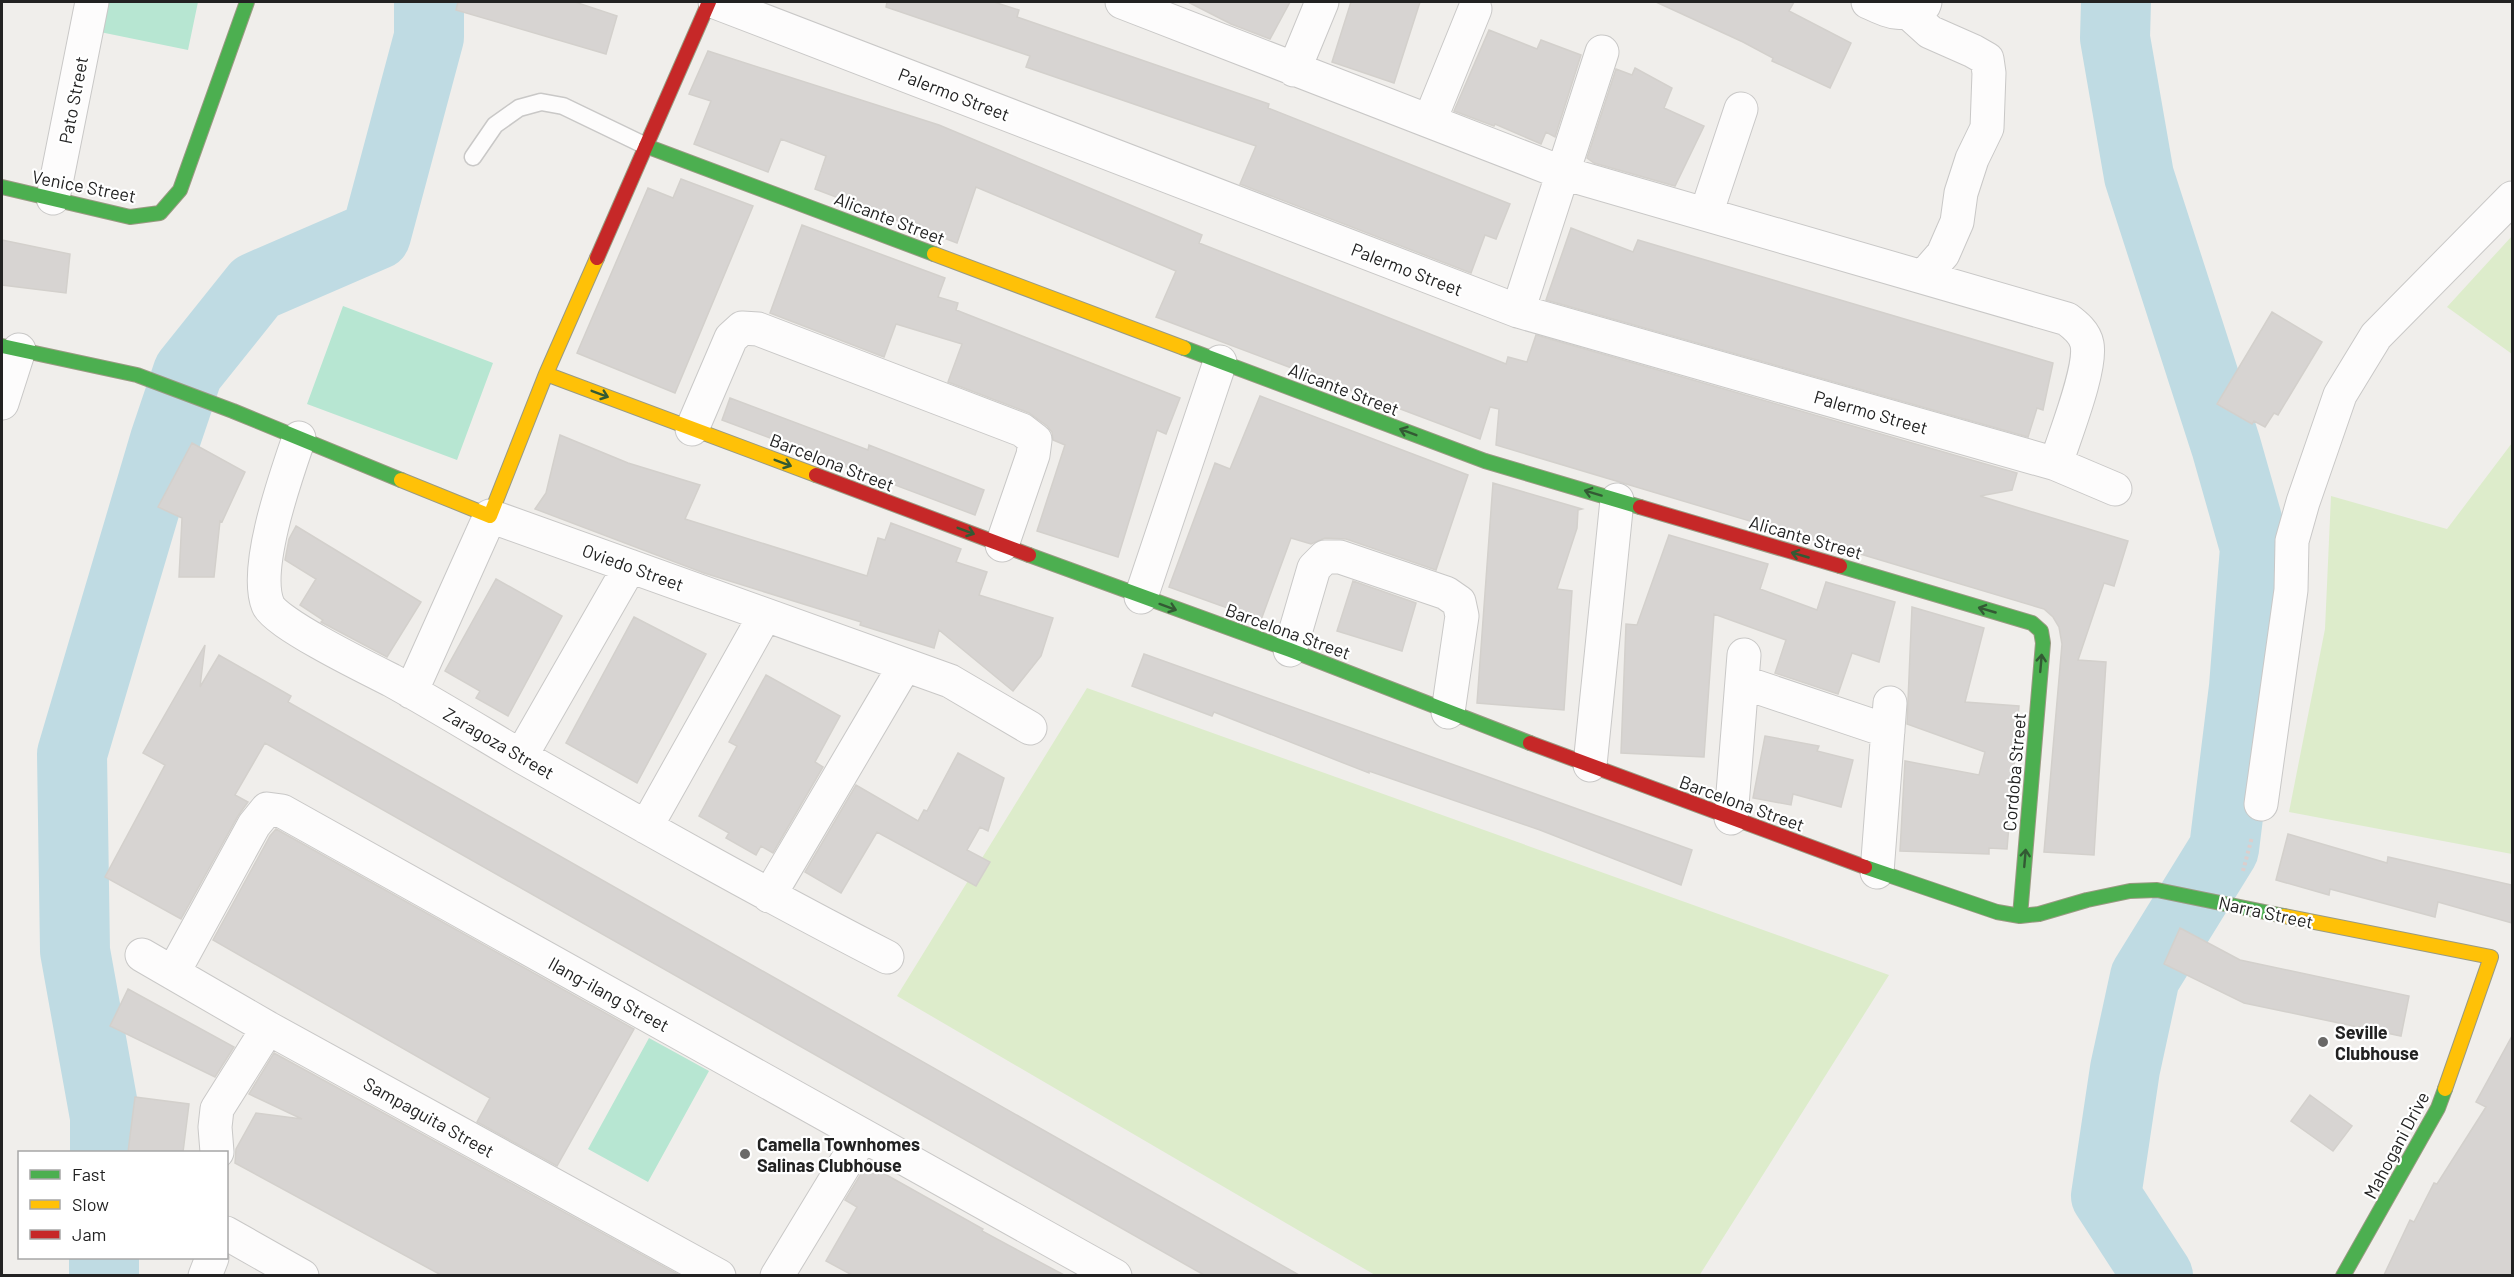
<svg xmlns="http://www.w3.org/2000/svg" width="2514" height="1277" font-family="Barlow,sans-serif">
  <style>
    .grass { fill: #ddeccb }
    .pitch { fill: #b7e6d2 }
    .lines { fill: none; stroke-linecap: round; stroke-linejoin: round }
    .river { stroke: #bfdbe3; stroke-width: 70 }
    .building { fill: #d7d4d2; stroke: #d3d0cc; stroke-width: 1.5 }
    .lane-casing { stroke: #c9c8c7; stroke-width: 19 }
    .street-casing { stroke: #c9c8c7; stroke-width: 35 }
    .fast-casing { stroke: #999a82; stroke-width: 16 }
    .slow-casing { stroke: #999a82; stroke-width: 16 }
    .jam-casing { stroke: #999a82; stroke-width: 16 }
    .path { stroke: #dccecd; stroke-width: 4; stroke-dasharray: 3 3; stroke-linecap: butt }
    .lane { stroke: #fdfcfc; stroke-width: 16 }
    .street { stroke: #fdfcfc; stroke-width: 33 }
    .fast { stroke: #4caf50; stroke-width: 14 }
    .slow { stroke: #ffc107; stroke-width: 14 }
    .jam { stroke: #c62828; stroke-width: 14 }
    .oneway { stroke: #335a34 }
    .poi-dot { fill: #6a6968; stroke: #fff; stroke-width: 2 }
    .labels { text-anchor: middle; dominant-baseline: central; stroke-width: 4.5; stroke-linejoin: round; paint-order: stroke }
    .street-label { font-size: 18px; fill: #222; stroke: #fff }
    .poi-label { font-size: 18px; font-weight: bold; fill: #222; stroke: #fff; text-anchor: start }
  </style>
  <rect width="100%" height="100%" fill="#f0eeeb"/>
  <path class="grass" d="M 2512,236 L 2512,354 L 2447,307 Z
    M 2512,443 L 2512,854 L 2289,812 L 2325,629 L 2331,496 L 2447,529 Z
    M 1087,688 L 1889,975 L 1699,1276 L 1375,1275 L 897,996 Z"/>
  <path class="pitch" d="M 106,2 L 198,2 L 188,50 L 100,32 Z
    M 343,306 L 493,363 L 457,460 L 307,404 Z
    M 649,1038 L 709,1071 L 648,1182 L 588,1149 Z"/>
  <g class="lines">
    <path class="river" d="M 2116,2 L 2115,38 L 2139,176 L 2226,446 L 2255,548 L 2244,687 L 2224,849 L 2145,977 L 2125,1069 L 2106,1196 L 2158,1276
      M 105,1152 L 105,1117 L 75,951 L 72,754 L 165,440 L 188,372 L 256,287 L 376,235 L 429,37 L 429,2
      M 104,1276 L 104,1258"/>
  </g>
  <path class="building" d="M 458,2 L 575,2 L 617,16 L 606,54 L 456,10 Z
    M 887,2 L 994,2 L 1019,10 L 1017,17 L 1269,104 L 1268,108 L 1510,204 L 1496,239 L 1485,235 L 1471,273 L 1240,184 L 1256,146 L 1026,67 L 1030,56 L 886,7 Z
    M 1188,2 L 1290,2 L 1270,39 L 1231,24 Z
    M 1351,2 L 1420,2 L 1394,83 L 1332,62 Z
    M 1656,2 L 1794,2 L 1789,11 L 1851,43 L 1830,88 L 1772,61 L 1773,58 L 1743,42 Z
    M 1489,30 L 1537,49 L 1541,40 L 1581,55 L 1555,137 L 1546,132 L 1541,144 L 1495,124 L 1494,126 L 1454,111 Z
    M 708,51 L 939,125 L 1202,235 L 1199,243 L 1506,364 L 1508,357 L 1527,362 L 1536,335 L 2017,473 L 2012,490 L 1980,496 L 2128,541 L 2114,586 L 2104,583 L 2078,660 L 2106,662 L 2094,855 L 2044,852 L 2062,644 L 2059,627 L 2053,617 L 2044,609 L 1496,445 L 1499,409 L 1490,407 L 1480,439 L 1156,317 L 1176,271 L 976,187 L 957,243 L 815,189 L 826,156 L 781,139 L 768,172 L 694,144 L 711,101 L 689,94 Z
    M 1635,68 L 1672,88 L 1664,108 L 1704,126 L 1675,186 L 1594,163 L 1587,158 L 1616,69 L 1632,75 Z
    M 681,179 L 753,206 L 675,393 L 577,353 L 648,188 L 673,198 Z
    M 802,225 L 945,278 L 938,297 L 958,303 L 956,310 L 1180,398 L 1166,434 L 1157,430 L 1118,557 L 1037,531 L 1065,445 L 1053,440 L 1052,432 L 1047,426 L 1029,413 L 948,382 L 962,344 L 896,324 L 884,357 L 770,313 Z
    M 1571,228 L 1633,252 L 1638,240 L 2053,363 L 2043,410 L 2037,408 L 2028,437 L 1546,300 Z
    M 2,240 L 70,254 L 66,293 L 2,285 Z
    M 2272,312 L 2322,342 L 2278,415 L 2274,413 L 2265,427 L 2254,421 L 2252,424 L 2217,404 Z
    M 1260,396 L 1468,475 L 1436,570 L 1346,539 L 1325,538 L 1311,544 L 1291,538 L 1261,620 L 1169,587 L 1215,463 L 1230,469 Z
    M 730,398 L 868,450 L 869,445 L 984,490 L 975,515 L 722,420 Z
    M 560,435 L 628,463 L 700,485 L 685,519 L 867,576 L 878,538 L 885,540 L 891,523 L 961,549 L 956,562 L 987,572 L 979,595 L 1053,618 L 1041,656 L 1013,691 L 939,630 L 934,648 L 860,625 L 861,622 L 704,573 L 535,509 L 546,493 Z
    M 192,443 L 245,472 L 222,522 L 220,521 L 214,577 L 179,577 L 182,518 L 158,507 Z
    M 1493,483 L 1582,509 L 1578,510 L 1577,528 L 1557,589 L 1572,591 L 1564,710 L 1477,703 Z
    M 296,526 L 421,602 L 387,657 L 321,622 L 323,620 L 300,605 L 316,579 L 285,560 L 289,539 Z
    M 1669,535 L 1768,564 L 1760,589 L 1817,610 L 1826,582 L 1895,602 L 1879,662 L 1852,653 L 1838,694 L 1775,673 L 1786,640 L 1714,614 L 1704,757 L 1621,753 L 1626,624 L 1637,625 Z
    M 496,579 L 562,616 L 508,716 L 476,698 L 480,691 L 445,671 Z
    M 1353,581 L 1416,603 L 1402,651 L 1337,631 Z
    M 1912,607 L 1984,628 L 1965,702 L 2019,706 L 2007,849 L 1989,848 L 1989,854 L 1900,851 L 1905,761 L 1979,775 L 1985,752 L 1907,724 Z
    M 634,617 L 706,654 L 637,783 L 566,743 Z
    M 205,645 L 200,687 L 219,655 L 291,696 L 288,702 L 1299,1275 L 1204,1275 L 265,743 L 235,795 L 248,802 L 238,816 L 181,919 L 105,877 L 165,765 L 143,753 Z
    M 1144,654 L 1692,850 L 1681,885 L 1540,830 L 1369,771 L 1369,773 L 1214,712 L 1212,716 L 1132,686 Z
    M 766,675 L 840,716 L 815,762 L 823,767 L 773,853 L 761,846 L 756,855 L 726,838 L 729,833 L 699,816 L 737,746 L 729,742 Z
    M 1765,736 L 1819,746 L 1817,751 L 1853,760 L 1841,807 L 1793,794 L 1791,805 L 1753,798 Z
    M 958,753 L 1004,778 L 988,831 L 980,827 L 967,850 L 990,862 L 976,886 L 877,832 L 841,893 L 805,872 L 856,785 L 918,821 L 924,810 L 927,811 Z
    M 276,829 L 634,1029 L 557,1166 L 477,1122 L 490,1098 L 213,940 L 270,836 Z
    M 2288,834 L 2387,863 L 2388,857 L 2512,885 L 2512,923 L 2438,902 L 2435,917 L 2330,889 L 2329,895 L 2276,880 Z
    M 2180,928 L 2240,960 L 2409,996 L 2401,1036 L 2244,1003 L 2164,964 Z
    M 128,989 L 234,1047 L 215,1077 L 110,1026 Z
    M 2512,1036 L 2512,1275 L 2384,1275 L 2410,1220 L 2414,1222 L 2434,1183 L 2437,1184 L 2486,1107 L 2476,1102 Z
    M 274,1053 L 679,1275 L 441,1275 L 235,1163 L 236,1149 L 256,1113 L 302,1119 L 249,1094 Z
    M 2310,1095 L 2352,1126 L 2333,1151 L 2291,1121 Z
    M 135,1097 L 189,1104 L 183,1152 L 128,1152 Z
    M 867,1164 L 983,1229 L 982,1231 L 1064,1275 L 852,1275 L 826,1261 L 857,1207 L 845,1200 Z"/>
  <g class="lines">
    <defs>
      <path id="lane" d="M 473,157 L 495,125 L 519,108 L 541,102 L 563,106 L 646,146"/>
      <path id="street" d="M 715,2 L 1518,311 L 2056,464 L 2115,489
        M 1122,2 L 1563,173 L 2067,319 C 2075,325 2085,333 2087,344 C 2092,369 2064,437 2056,464
        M 1868,2 C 1891,12 1899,18 1924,5 L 1925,2
        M 1909,13 L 1930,32 L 1973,51 L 1987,59 L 1989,73 L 1987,128 L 1972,159 L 1961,193 L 1957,222 L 1943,254 L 1923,277
        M 1294,70 L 1322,2
        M 1430,120 L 1475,9
        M 53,198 L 92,2
        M 1706,214 L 1741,109
        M 1518,311 L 1602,52
        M 2,403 L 19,350
        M 692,429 L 731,338 L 742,328 L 758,329 L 1022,430 L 1035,440 L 1033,455 L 1002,545
        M 299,438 C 286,476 253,568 268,605 C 275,623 369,669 391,680 C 436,705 480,732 524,758 C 644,826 764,894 887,957
        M 1141,597 L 1220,362
        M 1290,650 L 1314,568 L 1325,557 L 1340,557 L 1446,593 L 1459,602 L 1462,616 L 1448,712
        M 1742,682 L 1888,731
        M 411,692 L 490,516 L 950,681 L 1030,728
        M 521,756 L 630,566
        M 1590,765 L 1617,500
        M 2261,804 L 2291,590 L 2292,541 L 2303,502 L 2340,395 L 2376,336 L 2512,198
        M 1731,818 L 1744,655
        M 646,827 L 765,615
        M 1877,872 L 1890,703
        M 769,896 L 905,665
        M 142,955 L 268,1028 L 719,1276
        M 173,973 L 254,825 L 267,809 L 282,811 L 1115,1276
        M 217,1152 L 215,1127 L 217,1109 L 268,1028
        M 226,1233 L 302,1276
        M 205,1276 L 212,1258
        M 777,1276 L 862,1136"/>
      <path id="fast" d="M 646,146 L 934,254
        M 2,187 L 130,217 L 160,213 L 180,190 L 247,2
        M 2,346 L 137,375 L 233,411 L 401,480
        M 1184,348 L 1485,461 L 1640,507
        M 1029,555 L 1290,650 L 1530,743
        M 1840,566 L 2032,623 L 2041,631 L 2043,643 L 2020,916
        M 1865,867 L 1997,912 L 2020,916 L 2039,914 L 2087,900 L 2130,891 L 2157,890 L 2284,916
        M 2343,1276 L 2438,1108 L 2445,1089"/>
      <path id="slow" d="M 934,254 L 1184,348
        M 546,374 L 816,475
        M 401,480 L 490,516 L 546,374 L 597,258
        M 2284,916 L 2491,957 L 2445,1089"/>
      <path id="jam" d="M 597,258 L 709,2
        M 816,475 L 1029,555
        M 1640,507 L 1840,566
        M 1530,743 L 1865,867"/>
    </defs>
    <use href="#lane" class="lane-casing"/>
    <use href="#street" class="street-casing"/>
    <use href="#fast" class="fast-casing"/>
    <use href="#slow" class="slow-casing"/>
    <use href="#jam" class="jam-casing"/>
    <path class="path" d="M 2243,871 L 2252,837"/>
    <use href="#lane" class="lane"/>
    <use href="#street" class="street"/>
    <use href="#fast" class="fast"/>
    <use href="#slow" class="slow"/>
    <use href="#jam" class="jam"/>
  </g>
  <defs><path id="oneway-shaft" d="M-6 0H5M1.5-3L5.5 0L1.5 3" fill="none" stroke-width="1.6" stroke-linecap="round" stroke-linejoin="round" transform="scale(1.5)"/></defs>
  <g class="oneway">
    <use href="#oneway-shaft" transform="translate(600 394) rotate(21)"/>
    <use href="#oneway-shaft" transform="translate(1408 432) rotate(-159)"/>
    <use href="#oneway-shaft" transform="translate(783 463) rotate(21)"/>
    <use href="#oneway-shaft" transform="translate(1593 493) rotate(-163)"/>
    <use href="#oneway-shaft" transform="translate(966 531) rotate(21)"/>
    <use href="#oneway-shaft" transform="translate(1800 555) rotate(-164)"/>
    <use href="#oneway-shaft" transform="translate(1168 607) rotate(20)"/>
    <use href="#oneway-shaft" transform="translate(1987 610) rotate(-164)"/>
    <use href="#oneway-shaft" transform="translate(2041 663) rotate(-85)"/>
    <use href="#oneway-shaft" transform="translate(2025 858) rotate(-85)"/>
  </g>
  <g class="poi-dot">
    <circle cx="2323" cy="1042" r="6"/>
    <circle cx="745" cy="1154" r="6"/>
  </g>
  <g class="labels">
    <g class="street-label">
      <text transform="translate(954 94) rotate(21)">Palermo Street</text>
      <text transform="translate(73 100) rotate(-79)">Pato Street</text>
      <text transform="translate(84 186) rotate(11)">Venice Street</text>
      <text transform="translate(890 218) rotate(21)">Alicante Street</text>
      <text transform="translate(1407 269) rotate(21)">Palermo Street</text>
      <text transform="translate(1344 389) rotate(21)">Alicante Street</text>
      <text transform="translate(1871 412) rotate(16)">Palermo Street</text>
      <text transform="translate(832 462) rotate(21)">Barcelona Street</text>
      <text transform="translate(1806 537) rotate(16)">Alicante Street</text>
      <text transform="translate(633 567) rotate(20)">Oviedo Street</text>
      <text transform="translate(1288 631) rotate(20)">Barcelona Street</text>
      <text transform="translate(499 743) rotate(30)">Zaragoza Street</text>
      <text transform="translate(2014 772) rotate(-85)">Cordoba Street</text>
      <text transform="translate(1742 803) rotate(20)">Barcelona Street</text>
      <text transform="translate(2266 912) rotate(12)">Narra Street</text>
      <text transform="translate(609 994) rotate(29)">Ilang-ilang Street</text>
      <text transform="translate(429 1117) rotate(29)">Sampaguita Street</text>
      <text transform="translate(2396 1145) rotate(-62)">Mahogani Drive</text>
    </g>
    <g class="poi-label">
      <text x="2335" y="1032">Seville<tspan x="2335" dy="21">Clubhouse</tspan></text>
      <text x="757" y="1144">Camella Townhomes<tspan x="757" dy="21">Salinas Clubhouse</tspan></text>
    </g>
  </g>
  <rect width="2514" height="1277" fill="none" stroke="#222222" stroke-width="6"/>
  <rect x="18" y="1151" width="210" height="108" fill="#ffffff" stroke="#a7a7a7" stroke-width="1.5"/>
  <rect x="30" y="1170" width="30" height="9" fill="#4caf50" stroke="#a7a7a7" stroke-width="1.5"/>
  <text x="72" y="1181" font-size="18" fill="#222222">Fast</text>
  <rect x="30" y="1200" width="30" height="9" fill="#ffc107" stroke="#a7a7a7" stroke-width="1.5"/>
  <text x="72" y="1211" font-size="18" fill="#222222">Slow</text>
  <rect x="30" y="1230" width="30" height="9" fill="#c62828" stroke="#a7a7a7" stroke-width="1.5"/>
  <text x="72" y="1241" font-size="18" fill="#222222">Jam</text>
</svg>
